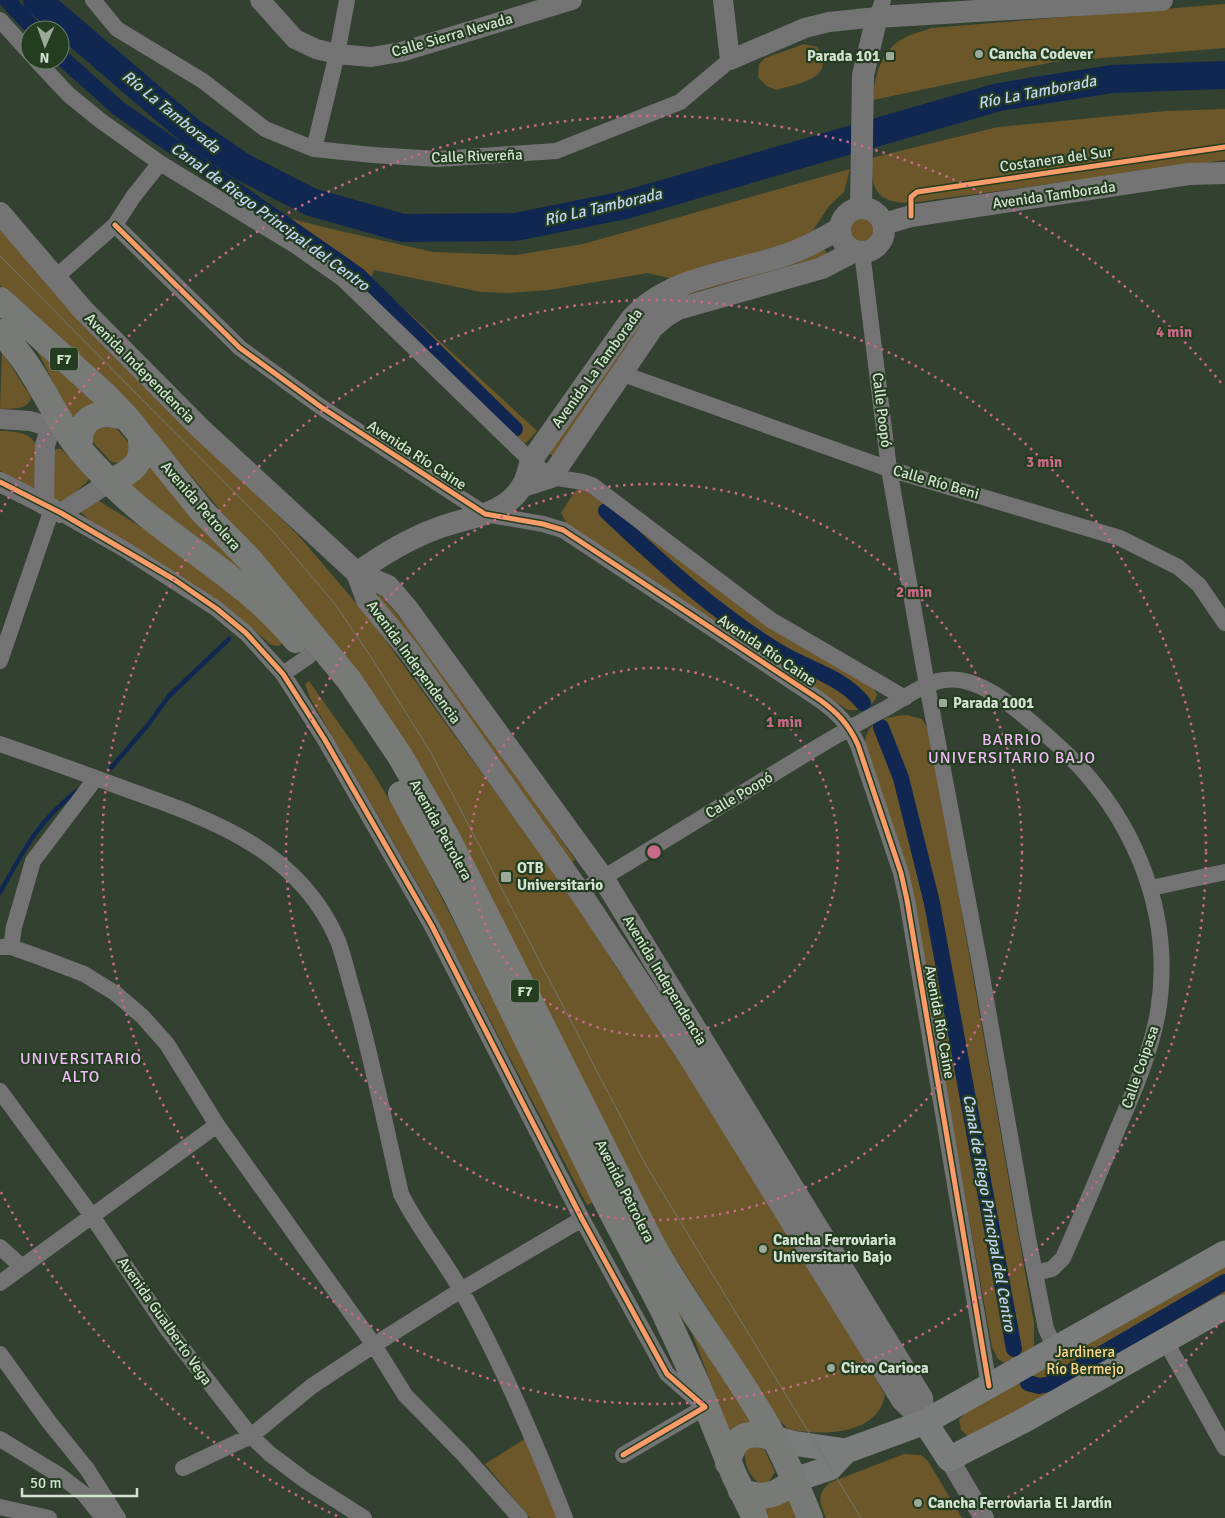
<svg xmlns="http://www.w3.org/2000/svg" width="1225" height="1518" font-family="Signika,sans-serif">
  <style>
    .green { fill: #6b572a }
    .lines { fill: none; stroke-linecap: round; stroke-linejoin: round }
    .stream { stroke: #102752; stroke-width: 4.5 }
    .canal { stroke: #102752; stroke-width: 16 }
    .river { stroke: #102752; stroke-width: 28 }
    .minor { stroke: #747374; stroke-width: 16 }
    .tertiary { stroke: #747374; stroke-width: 20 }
    .secondary { stroke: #757475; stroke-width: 22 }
    .primary { stroke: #7b7c7c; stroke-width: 25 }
    .trunk { stroke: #787a78; stroke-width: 26 }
    .tram { stroke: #747773; stroke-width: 1 }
    .cycleway-casing { stroke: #243d21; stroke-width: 8 }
    .cycleway { stroke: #fa9b69; stroke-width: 5 }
    .ring { fill: none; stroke: #c9698a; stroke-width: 2.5; stroke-dasharray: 2.5 5 }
    .poi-dot { fill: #9baa99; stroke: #243d21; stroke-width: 2 }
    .labels { text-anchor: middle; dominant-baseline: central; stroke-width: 4.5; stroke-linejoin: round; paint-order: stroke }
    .shield { fill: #243d21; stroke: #9eb09c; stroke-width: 1 }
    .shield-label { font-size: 14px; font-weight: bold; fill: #d3e2d1 }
    .street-label { font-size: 15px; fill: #d3e2d1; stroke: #243d21 }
    .poi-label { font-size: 15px; font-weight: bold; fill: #d3e2d1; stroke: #243d21; text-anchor: start }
    .park-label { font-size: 15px; fill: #fdd68f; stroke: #243d21 }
    .water-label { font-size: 16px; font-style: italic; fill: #c2d4f5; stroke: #243d21 }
    .neighbourhood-label { font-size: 16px; letter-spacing: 1px; fill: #f1bcf9; stroke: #243d21 }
    .centre { fill: #c9698a; stroke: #243d21; stroke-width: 2.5 }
    .ring-label { font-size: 15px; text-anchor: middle; font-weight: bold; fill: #c9698a; stroke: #243d21; stroke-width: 4.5; stroke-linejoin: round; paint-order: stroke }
  </style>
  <rect width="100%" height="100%" fill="#334131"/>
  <path class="green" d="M 1225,4 L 1225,48 L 1053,62 L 873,100 C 874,78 880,54 899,41 C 907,35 921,32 931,28 Z
    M 804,44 L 817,47 C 838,79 798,83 776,90 L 767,86 L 758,77 L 759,64 L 765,58 Z
    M 1225,109 L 1225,160 L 910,203 C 877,203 871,190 871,158 L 998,127 L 1166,111 Z
    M 189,155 L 274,214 L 323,227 L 433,252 L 516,255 L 583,244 L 850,169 L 844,192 L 829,206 L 812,232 L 798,240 L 673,279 L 648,273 L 549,290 L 509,293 L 481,292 L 374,270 L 371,278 L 537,431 L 525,444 L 337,267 L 184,162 Z
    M848 230a14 14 0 1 1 28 0a14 14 0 1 1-28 0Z
    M 0,229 L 196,434 L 299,536 L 373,623 L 570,895 L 618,970 L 662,1030 L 842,1320 L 885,1395 C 878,1436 820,1436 788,1429 L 780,1421 L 663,1239 L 309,614 L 151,429 L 0,285 Z
    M 823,248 L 828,255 L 689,294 L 553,456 L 547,452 L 644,317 L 667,299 Z
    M 27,338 L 103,404 L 74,417 L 69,414 L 40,356 Z
    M 2,352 L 31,397 C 28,411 12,408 0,409 Z
    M 96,427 L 116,428 L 128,442 L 131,452 L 121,463 L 111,462 L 92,441 Z
    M 0,431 C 45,431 37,449 36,485 L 33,488 L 0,471 Z
    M 57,449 L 61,449 L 89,478 L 87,482 L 65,501 L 53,500 L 53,450 Z
    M 150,464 L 283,610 L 124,485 Z
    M 582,488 L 874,689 L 877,695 C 873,708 860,711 848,710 L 567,524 L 561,513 L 575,491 Z
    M 91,500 L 99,501 L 180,551 L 231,589 L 284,642 L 279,646 L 271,645 L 225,605 L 97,527 L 78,510 Z
    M 378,592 C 451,676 512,769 575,860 L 571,863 L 379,599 Z
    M 309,681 L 371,769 L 407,830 L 596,1201 L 587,1205 L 427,900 L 310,698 L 305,684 Z
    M 907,715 L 922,719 L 930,733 L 1034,1323 L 1034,1347 L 1005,1363 L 998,1359 L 992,1347 L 908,876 L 865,744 C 865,721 889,716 907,715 Z
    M 632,1225 L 756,1424 L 730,1433 L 692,1333 L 678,1314 Z
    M 1225,1262 L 1225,1298 L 1091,1376 L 968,1436 L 961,1430 L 959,1420 L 966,1412 Z
    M 526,1438 L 558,1518 L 530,1518 L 485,1464 Z
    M 745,1445 L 764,1449 L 775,1472 L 768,1483 L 759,1483 C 747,1475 743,1458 745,1445 Z
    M 904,1454 L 921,1455 L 928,1461 L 962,1518 L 826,1518 C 820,1502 816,1496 829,1483 Z
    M 789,1494 L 797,1518 L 766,1518 L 759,1508 Z"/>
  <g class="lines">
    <path class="stream" d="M 111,768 L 147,726 L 169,696 L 229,639
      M 0,892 C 25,849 37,822 77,791"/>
    <path class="canal" d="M 7,0 L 35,30
      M 60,56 L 118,108 L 358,275 L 515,429
      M 606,511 C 660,562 713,611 776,650 C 805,669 841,675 863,703
      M 881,727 L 901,778 L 932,903 L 1014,1349
      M 1028,1383 L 1039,1386 L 1050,1384 L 1225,1282"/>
    <path class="river" d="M 37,0 L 190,131 L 241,166 L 311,202 L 403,228 L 515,227 L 625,205 L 999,97 L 1112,79 L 1225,75"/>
    <path class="minor" d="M 93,0 L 117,29 L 203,81 L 265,129 L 314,149 L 373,155 L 438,159 L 556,151 L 680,102 L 730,60
      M 877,17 L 883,0
      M 0,20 L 30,53
      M 36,60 L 69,95 L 101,121 L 160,163 L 296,246 L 343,279 L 531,461 L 551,477 L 583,482 L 592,485 L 771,620 L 905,698
      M 314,149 L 337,54 L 347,0
      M 115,225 L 240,348 L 321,407 L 485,514 L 543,524 L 563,530 L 820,700 C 838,713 849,725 858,745 L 901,873 L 907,900 L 989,1386
      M 862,252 L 889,469 L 927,685 L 980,965 L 1028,1238 L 1046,1329 L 1056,1350
      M 56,277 L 115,225 L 133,197 L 160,163
      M 623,374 L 889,469 L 1120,538 L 1178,567 L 1199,585 L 1225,623
      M 61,513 L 126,550 L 217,609 L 246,633 L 283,674 L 325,740 L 432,926 L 582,1219 L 667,1374 L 705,1407 L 623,1455
      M 0,661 L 52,509
      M 283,674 L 309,656
      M 0,744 C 44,759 88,775 131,791 C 216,821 300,852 338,941 C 345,960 349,980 355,999 C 373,1063 386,1129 401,1194 C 418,1228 442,1257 461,1290 C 502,1363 535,1441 565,1518
      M 1151,888 L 1225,872
      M 580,892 C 639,856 698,820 757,784 C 799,758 840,732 883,710 C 902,700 923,683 944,680 C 983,674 1025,717 1053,741 C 1130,808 1175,908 1158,1012 C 1151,1052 1134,1091 1118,1128 C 1100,1172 1082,1215 1063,1258 L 1052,1269 L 1035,1273
      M 0,947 L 11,947 L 42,958 L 84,974 L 115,993 L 142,1016 L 167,1044 L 217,1125 L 374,1345 L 405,1395 L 463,1454 L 520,1518
      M 11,947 L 14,927 L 33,861 L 96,778
      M 0,1091 L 92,1216 L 168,1330 L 251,1436 L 270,1454 L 306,1481 L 364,1518
      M 0,1247 L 22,1267
      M 0,1283 L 217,1125
      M 1166,1342 L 1225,1448
      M 0,1354 L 49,1422 L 87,1469 L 118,1518
      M 0,1439 L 59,1475 L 84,1494 L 103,1518
      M 183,1468 L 251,1436 L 312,1386 L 374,1345 L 461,1290 L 582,1219
      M 0,1507 L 49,1518"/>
    <path class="tertiary" d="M 260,0 L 295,39 L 316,49 L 337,54 L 371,57 L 401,52 L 572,0
      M 723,0 L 730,60 L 805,28 L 829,22 L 877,17
      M 0,419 L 30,421 L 51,427
      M 0,482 L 61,513 L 110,482
      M 44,505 L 45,445 L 51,427
      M 949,1459 L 984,1518"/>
    <path class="secondary" d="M 861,207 L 863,75 L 877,17 L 1162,0
      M840 230a22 22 0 1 1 44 0a22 22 0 1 1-44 0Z
      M 0,213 L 84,311 L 201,429 L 357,573 L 388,586 L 407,608 L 603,878 L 922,1398 L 925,1422
      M 884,224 L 911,216 L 1189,174 L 1225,173
      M 523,486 L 551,477 L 653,327 L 666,316 L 678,309 L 822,268 L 855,251
      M 357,573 L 367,600 L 409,651 L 580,892 L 688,1055 L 902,1400 L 925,1422
      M 357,573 C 383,554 408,539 438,528 C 467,517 504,516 522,486 C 527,479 528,469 531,461 L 631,319 C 671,275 734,273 788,254 C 806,248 823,238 839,229"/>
    <path class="primary" d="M 925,1422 L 949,1459 L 1021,1422 L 1225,1307
      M 774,1438 L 792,1443 L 846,1451
      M 794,1480 L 830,1468 L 846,1451 L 925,1422 L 1225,1253"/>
    <path class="trunk" d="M 0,300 L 107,397 L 127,418 L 201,510 L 251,561 L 349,680 L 400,756 L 448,839 L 654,1248 C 687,1306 727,1358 761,1415 C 781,1447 796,1483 810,1518
      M 0,332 C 32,363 47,402 71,438 C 82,454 96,467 109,481 C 166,539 244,576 296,640
      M 80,450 C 77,416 98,409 127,418
      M 110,482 C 134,470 146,463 140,434
      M 401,794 L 456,895 L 608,1205 L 663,1310 L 698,1386 L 734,1475 L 755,1518
      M 728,1463 C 734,1435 747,1430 774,1438
      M 741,1491 C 763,1500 777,1496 794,1480"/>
    <path class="tram" d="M 0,256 L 273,531 L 335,604 L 371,657 L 430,751 L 647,1167 L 861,1518"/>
    <defs>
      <path id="cycleway" d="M 911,216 L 911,197 L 917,192 L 1225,147
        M 115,225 L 240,348 L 321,407 L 485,514 L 543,524 L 563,530 L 820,700 C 838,713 849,725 858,745 L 901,873 L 907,900 L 989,1386
        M 0,482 L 61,513 L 175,580 L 217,609 L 246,633 L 283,674 L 325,740 L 432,926 L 582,1219 L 667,1374 L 705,1407 L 623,1455"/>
    </defs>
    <use href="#cycleway" class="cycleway-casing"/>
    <use href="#cycleway" class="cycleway"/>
  </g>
  <g class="ring">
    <circle cx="654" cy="852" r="184"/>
    <circle cx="654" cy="852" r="368"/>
    <circle cx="654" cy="852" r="552"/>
    <path d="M1222 1320A736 736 0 0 1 971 1516M337 1516A736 736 0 0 1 1 1192M1 512A736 736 0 0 1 1222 384"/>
  </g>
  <g class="poi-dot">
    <circle cx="979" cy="54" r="5"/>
    <rect x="885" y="51" width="10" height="10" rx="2.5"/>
    <rect x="938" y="698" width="10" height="10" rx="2.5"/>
    <rect x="500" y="871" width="12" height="12" rx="2.5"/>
    <circle cx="763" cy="1249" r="5"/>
    <circle cx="831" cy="1368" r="5"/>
    <circle cx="918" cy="1503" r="5"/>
  </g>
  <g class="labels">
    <g class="shield">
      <rect x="50" y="347.5" width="28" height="23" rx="4"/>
      <rect x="511" y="979.5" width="28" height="23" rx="4"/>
    </g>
    <g class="shield-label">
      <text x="64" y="359">F7</text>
      <text x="525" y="991">F7</text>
    </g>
    <g class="street-label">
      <text transform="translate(452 35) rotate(-16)">Calle Sierra Nevada</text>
      <text transform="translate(477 156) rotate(-2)">Calle Rivereña</text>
      <text transform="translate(1056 159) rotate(-8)">Costanera del Sur</text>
      <text transform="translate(1054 195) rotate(-8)">Avenida Tamborada</text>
      <text transform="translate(140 368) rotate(45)">Avenida Independencia</text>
      <text transform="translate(597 368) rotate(-54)">Avenida La Tamborada</text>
      <text transform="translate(882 410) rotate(83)">Calle Poopó</text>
      <text transform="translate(417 455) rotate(33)">Avenida Río Caine</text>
      <text transform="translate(936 482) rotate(16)">Calle Río Beni</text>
      <text transform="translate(201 506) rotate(49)">Avenida Petrolera</text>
      <text transform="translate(767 650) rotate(34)">Avenida Río Caine</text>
      <text transform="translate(414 662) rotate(54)">Avenida Independencia</text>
      <text transform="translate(739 795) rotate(-31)">Calle Poopó</text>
      <text transform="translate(441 830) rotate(61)">Avenida Petrolera</text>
      <text transform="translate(665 980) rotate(59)">Avenida Independencia</text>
      <text transform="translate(940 1022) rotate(80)">Avenida Río Caine</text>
      <text transform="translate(1140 1067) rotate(-71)">Calle Coipasa</text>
      <text transform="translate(625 1191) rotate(63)">Avenida Petrolera</text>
      <text transform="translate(165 1321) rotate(55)">Avenida Gualberto Vega</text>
    </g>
    <g class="poi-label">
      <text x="989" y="54">Cancha Codever</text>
      <text x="880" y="56" text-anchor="end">Parada 101</text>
      <text x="953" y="703">Parada 1001</text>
      <text x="517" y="868">OTB<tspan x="517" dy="17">Universitario</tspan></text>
      <text x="773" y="1240">Cancha Ferroviaria<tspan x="773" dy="17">Universitario Bajo</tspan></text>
      <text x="841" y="1368">Circo Carioca</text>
      <text x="928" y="1503">Cancha Ferroviaria El Jardín</text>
    </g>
    <g class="park-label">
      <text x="1085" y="1352">Jardinera<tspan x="1085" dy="17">Río Bermejo</tspan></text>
    </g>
    <g class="water-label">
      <text transform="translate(1037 92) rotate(-11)">Río La Tamborada</text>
      <text transform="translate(171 112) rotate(39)">Río La Tamborada</text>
      <text transform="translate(603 207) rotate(-13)">Río La Tamborada</text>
      <text transform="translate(270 217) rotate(36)">Canal de Riego Principal del Centro</text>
      <text transform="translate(989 1213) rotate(80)">Canal de Riego Principal del Centro</text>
    </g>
    <g class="neighbourhood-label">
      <text x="1012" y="740">BARRIO<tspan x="1012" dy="18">UNIVERSITARIO BAJO</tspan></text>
      <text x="81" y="1059">UNIVERSITARIO<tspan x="81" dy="18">ALTO</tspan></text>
    </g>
  </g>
  <circle cx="654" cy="852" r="8" class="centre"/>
  <g class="ring-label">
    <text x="1174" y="337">4 min</text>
    <text x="1044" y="467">3 min</text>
    <text x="914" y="597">2 min</text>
    <text x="784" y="727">1 min</text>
  </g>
  <g transform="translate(45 45) rotate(182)"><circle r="24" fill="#243d21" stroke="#6a7f67"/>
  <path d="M0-4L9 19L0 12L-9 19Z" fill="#9baa99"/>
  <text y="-8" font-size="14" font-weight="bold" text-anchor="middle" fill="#d3e2d1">N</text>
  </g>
  <path d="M22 1488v8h115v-8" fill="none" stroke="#d3e2d1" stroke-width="2.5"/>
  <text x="30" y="1488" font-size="15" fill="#d3e2d1" stroke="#243d21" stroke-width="4" paint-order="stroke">50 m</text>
</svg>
